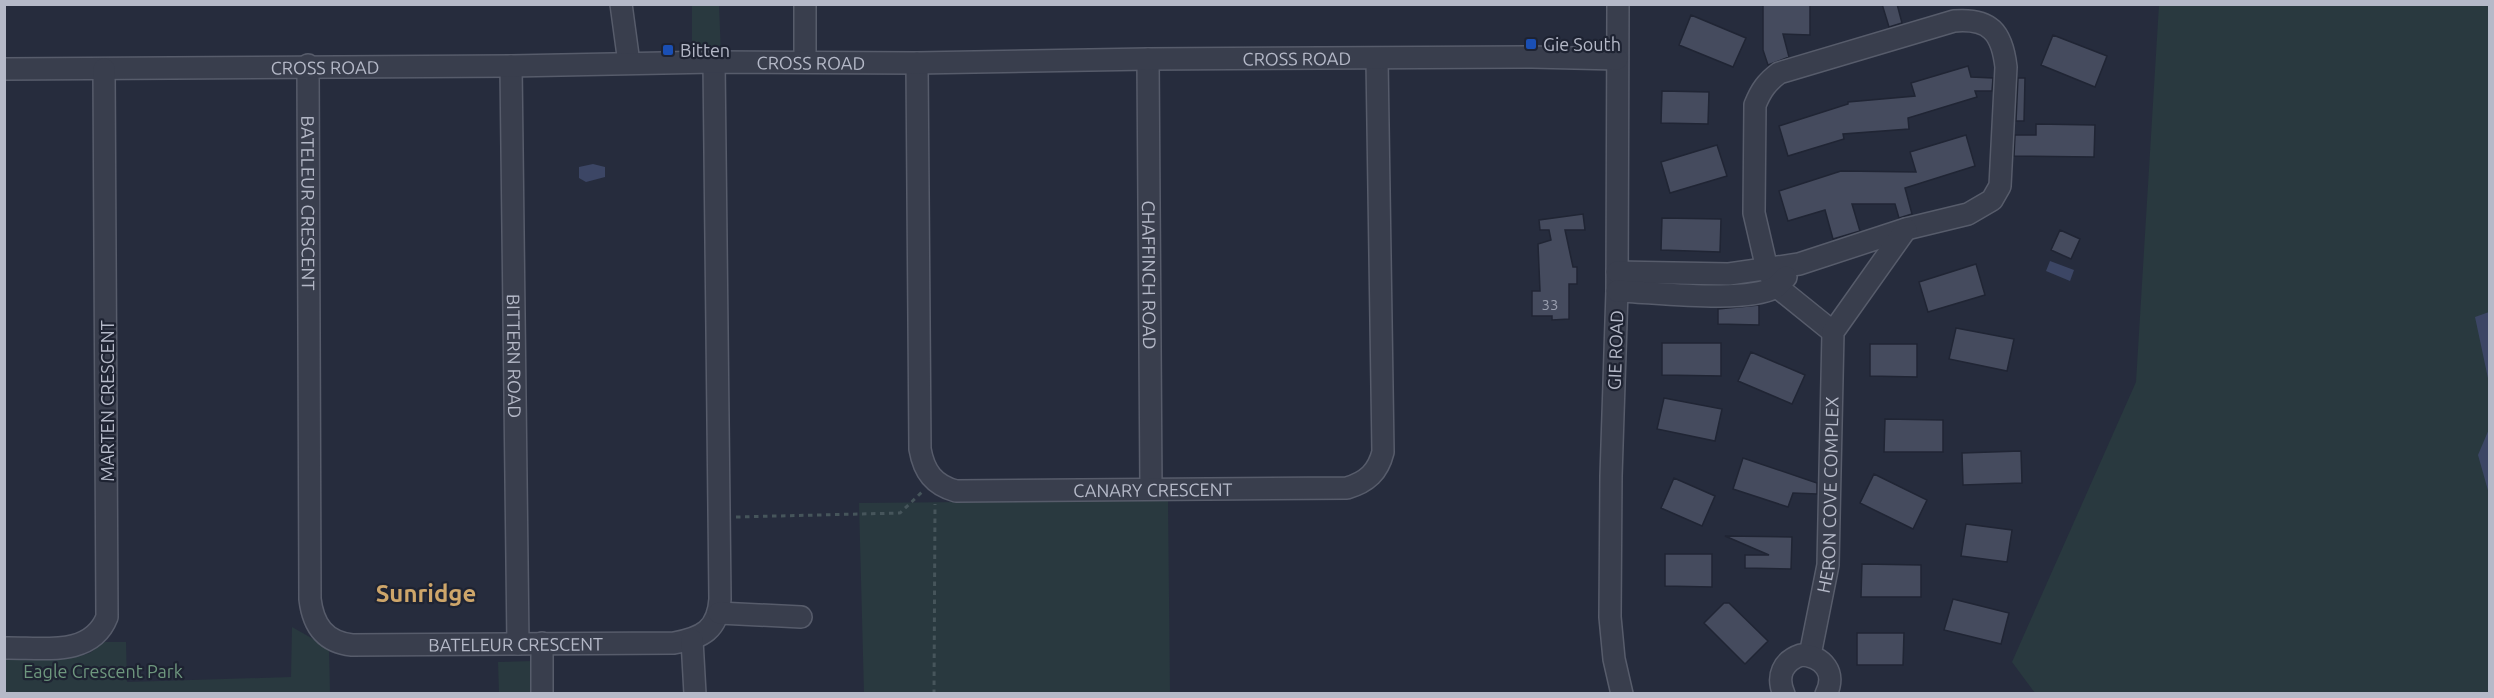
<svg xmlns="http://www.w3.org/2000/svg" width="2494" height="698" font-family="Ubuntu,sans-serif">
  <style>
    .green { fill: #29393f }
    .water { fill: #3c4665 }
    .building { fill: #454b5e; stroke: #202534; stroke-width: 1.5 }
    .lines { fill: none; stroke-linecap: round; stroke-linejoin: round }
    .minor-casing { stroke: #575c6b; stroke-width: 24 }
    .path { stroke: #46555b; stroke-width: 3; stroke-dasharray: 4.5 4.5; stroke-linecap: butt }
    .minor { stroke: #393e4d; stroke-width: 21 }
    .transit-dot { fill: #1a4fb4; stroke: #1e2332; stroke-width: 2 }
    .labels { text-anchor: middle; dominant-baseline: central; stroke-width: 4.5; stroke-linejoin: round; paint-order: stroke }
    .number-label { font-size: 15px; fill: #999eae }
    .poi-label { font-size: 18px; fill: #b5b9c8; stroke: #1e2332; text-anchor: start }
    .street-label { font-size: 18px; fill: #b5b9c8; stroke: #1e2332 }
    .park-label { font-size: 18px; fill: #6e977e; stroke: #1e2332 }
    .district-label { font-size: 24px; font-weight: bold; fill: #cea66a; stroke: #1e2332 }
  </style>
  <rect width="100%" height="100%" fill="#262c3d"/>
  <path class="green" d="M 692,5 L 719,5 L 721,55 L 692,56 Z
    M 2159,5 L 2489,5 L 2489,693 L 2035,693 L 2012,662 L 2136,382 Z
    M 1168,500 L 1170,693 L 864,693 L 859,503 Z
    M 292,627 L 329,648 L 330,693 L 5,693 L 4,658 L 80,656 L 90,653 L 104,642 L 126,642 L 127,682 L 291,677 Z
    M 533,661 L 533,693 L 499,693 L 498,662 Z"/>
  <path class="water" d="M 593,164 L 605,167 L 605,177 L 586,182 L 579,178 L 579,167 Z
    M 2050,261 L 2074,270 L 2070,281 L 2046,271 Z
    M 2489,312 L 2490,312 L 2489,383 L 2475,317 Z
    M 2489,429 L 2489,494 L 2478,455 Z"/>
  <path class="building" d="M 1763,4 L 1810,4 L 1810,35 L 1783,34 L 1789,57 L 1768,65 L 1763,50 Z
    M 1882,4 L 1897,4 L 1902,23 L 1889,27 Z
    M 1691,15 L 1746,38 L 1733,67 L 1679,45 Z
    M 2053,35 L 2107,56 L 2095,87 L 2041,65 Z
    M 1968,66 L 1971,77 L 1993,78 L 1992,91 L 1975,91 L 1977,97 L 1908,118 L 1909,129 L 1843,134 L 1844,139 L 1788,156 L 1779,126 L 1848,104 L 1848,102 L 1915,96 L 1911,83 Z
    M 2018,78 L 2025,78 L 2024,121 L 2016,121 Z
    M 1662,91 L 1709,92 L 1708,124 L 1661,123 Z
    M 2036,124 L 2095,125 L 2094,157 L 2014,156 L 2015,135 L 2036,135 Z
    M 1966,135 L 1975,166 L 1905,188 L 1912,214 L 1899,218 L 1895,204 L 1852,204 L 1860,231 L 1833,239 L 1825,210 L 1788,221 L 1779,191 L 1841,171 L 1916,172 L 1910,152 Z
    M 1717,145 L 1727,176 L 1670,193 L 1661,162 Z
    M 1583,214 L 1585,230 L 1565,230 L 1573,267 L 1577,267 L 1577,284 L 1569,284 L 1569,319 L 1552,320 L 1552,316 L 1532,316 L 1532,291 L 1540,291 L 1538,244 L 1551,240 L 1549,230 L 1540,230 L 1539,220 Z
    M 1662,218 L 1721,219 L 1720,252 L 1661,250 Z
    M 2060,230 L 2080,239 L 2071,259 L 2051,250 Z
    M 1976,264 L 1985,295 L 1928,312 L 1919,282 Z
    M 1759,305 L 1759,325 L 1718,324 L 1718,309 Z
    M 1956,328 L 2014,339 L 2007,371 L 1949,359 Z
    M 1662,343 L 1721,343 L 1721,376 L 1662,375 Z
    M 1870,344 L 1917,344 L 1917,377 L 1870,376 Z
    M 1751,352 L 1805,375 L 1792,404 L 1738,381 Z
    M 1664,398 L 1722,409 L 1715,441 L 1657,429 Z
    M 1885,419 L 1943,420 L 1943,452 L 1884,452 Z
    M 2021,451 L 2022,483 L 1963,485 L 1962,453 Z
    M 1743,458 L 1817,483 L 1817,494 L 1793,493 L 1788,507 L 1733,489 Z
    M 1874,474 L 1927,500 L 1913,529 L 1860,503 Z
    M 1674,478 L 1715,496 L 1702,526 L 1661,508 Z
    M 1966,524 L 2012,530 L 2007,562 L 1961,556 Z
    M 1725,536 L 1792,537 L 1791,569 L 1745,568 L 1745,555 L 1769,555 Z
    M 1665,554 L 1712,554 L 1712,587 L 1665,586 Z
    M 1862,564 L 1921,565 L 1921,597 L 1861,597 Z
    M 1953,599 L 2009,613 L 2001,644 L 1944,630 Z
    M 1724,603 L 1729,603 L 1768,641 L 1745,664 L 1704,623 Z
    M 1857,633 L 1904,633 L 1903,665 L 1857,665 Z"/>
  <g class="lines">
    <defs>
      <g id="minor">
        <path d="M 621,4 L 629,63"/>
        <path d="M 805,4 L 805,62"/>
        <path d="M 1618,4 L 1617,291 L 1611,476 L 1610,617 L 1614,659 L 1622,694"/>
        <path id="s1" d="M 1148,59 L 1151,489"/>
        <path id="s2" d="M 917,63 L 920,449 C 924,472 934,485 956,491 L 1347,488 C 1367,482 1378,472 1383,452 L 1377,59"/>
        <path id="s3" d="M 308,65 L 310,599 C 313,625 325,642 352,645 L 674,643 C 702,638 718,630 720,599 L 714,62"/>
        <path id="s4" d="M 511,66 L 518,644"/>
        <path id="s5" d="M 4,69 L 511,66 L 714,62 L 917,63 L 1148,59 L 1532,57 L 1617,59"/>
        <path d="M 1617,272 L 1729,274 L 1799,264 L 1906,229 L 1968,214 L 1992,200 L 2000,186 L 2006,67 C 2002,32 1990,18 1954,21 L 1779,73 C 1767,82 1761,90 1755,105 L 1754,213 L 1767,269 L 1776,286 L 1833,332"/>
        <path d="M 1617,291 C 1654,292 1746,304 1776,287 C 1779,284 1783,280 1786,277"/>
        <path d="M 719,613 L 801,617"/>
        <path d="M 692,640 L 695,694"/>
        <path d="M 542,643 L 542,694"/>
        <path d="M 4,648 C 41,647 91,658 107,617 L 104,69"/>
        <path id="s6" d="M 1810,655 L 1828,565 L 1833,332 L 1906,229"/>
        <path d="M 1784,694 C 1776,676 1783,661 1801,655 C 1823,656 1837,673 1826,694"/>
      </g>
    </defs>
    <use href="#minor" class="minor-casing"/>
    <path class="path" d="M 736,517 L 900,513 L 922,492
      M 934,694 L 935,504"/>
    <use href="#minor" class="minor"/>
  </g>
  <g class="transit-dot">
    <rect x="1525" y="38" width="12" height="12" rx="3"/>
    <rect x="662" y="44" width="12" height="12" rx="3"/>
  </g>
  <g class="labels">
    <g class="number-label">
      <text x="1550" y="304">33</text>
    </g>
    <g class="poi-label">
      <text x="1543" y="44">Gie South</text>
      <text x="680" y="50">Bitten</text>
    </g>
    <g class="street-label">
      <text stroke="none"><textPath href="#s5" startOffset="1293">CROSS ROAD</textPath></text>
      <text stroke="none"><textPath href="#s5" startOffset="807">CROSS ROAD</textPath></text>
      <text stroke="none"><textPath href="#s5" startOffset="321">CROSS ROAD</textPath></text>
      <text stroke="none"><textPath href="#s3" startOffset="138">BATELEUR CRESCENT</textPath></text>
      <text stroke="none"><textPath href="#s1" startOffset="216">CHAFFINCH ROAD</textPath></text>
      <text transform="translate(1615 350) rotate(-88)">GIE ROAD</text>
      <text stroke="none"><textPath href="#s4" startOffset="290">BITTERN ROAD</textPath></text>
      <text transform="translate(107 401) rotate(-90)">MARTEN CRESCENT</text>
      <text stroke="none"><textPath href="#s2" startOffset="642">CANARY CRESCENT</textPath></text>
      <text stroke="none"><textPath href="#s6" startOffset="162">HERON COVE COMPLEX</textPath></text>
      <text stroke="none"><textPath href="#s3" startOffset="766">BATELEUR CRESCENT</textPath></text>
    </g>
    <g class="park-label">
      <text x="103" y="671">Eagle Crescent Park</text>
    </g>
    <g class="district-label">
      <text x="426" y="593">Sunridge</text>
    </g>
  </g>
  <rect width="2494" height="698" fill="none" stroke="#b5b9c8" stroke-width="12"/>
</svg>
